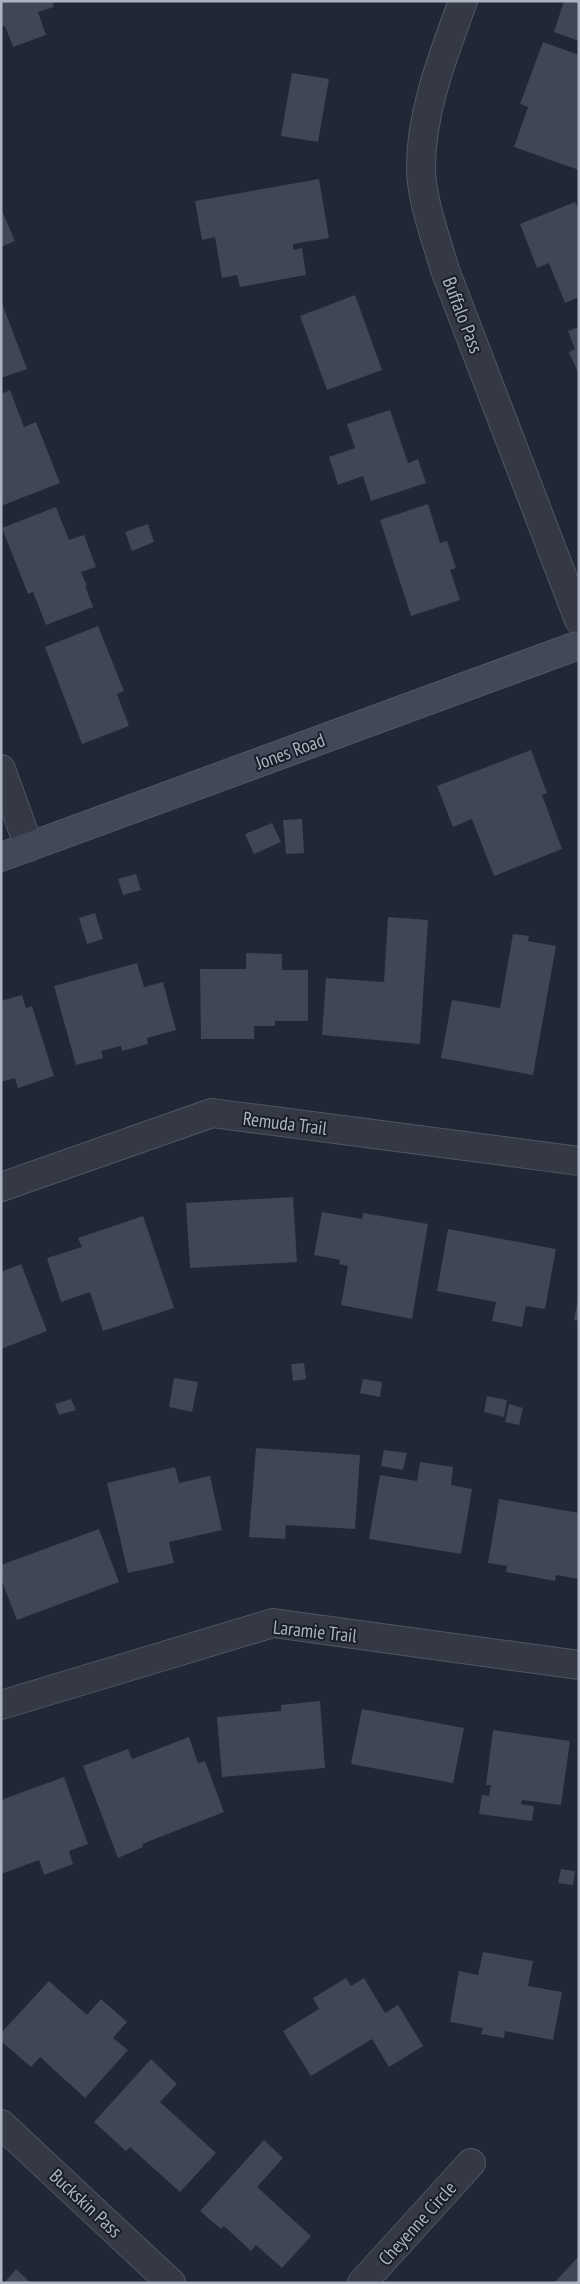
<svg xmlns="http://www.w3.org/2000/svg" width="580" height="2284" font-family="'PT Sans Narrow',sans-serif">
  <style>
    .building { fill: #3f4655 }
    .lines { fill: none; stroke-linecap: round; stroke-linejoin: round }
    .street-casing { stroke: #515663; stroke-width: 30 }
    .secondary-casing { stroke: #515663; stroke-width: 30 }
    .street { stroke: #343945; stroke-width: 28 }
    .secondary { stroke: #424857; stroke-width: 28 }
    .labels { text-anchor: middle; dominant-baseline: central; stroke-width: 4; stroke-linejoin: round; paint-order: stroke }
    .street-label { font-size: 19px; fill: #aeb3c2; stroke: #191e29 }
  </style>
  <rect width="100%" height="100%" fill="#212734"/>
  <path class="building" d="M 1,1 L 52,1 L 54,7 L 38,12 L 46,35 L 13,47 L 5,26 L 1,27 Z
    M 564,1 L 579,1 L 579,41 L 554,32 Z
    M 543,42 L 579,55 L 579,170 L 514,147 L 528,107 L 520,104 Z
    M 292,73 L 329,79 L 318,142 L 281,136 Z
    M 319,179 L 329,238 L 293,244 L 293,250 L 302,248 L 306,275 L 240,287 L 237,275 L 222,278 L 215,237 L 202,240 L 195,201 Z
    M 575,202 L 579,210 L 579,297 L 565,303 L 549,263 L 537,268 L 520,224 Z
    M 1,208 L 15,241 L 1,247 Z
    M 355,295 L 382,370 L 327,390 L 300,316 Z
    M 1,301 L 27,369 L 1,378 Z
    M 579,327 L 579,375 L 569,352 L 575,349 L 568,331 Z
    M 10,390 L 24,427 L 36,422 L 60,483 L 1,506 L 1,394 Z
    M 390,410 L 408,463 L 418,459 L 426,483 L 371,501 L 363,476 L 338,485 L 329,457 L 355,448 L 347,424 Z
    M 428,504 L 440,543 L 447,541 L 456,568 L 450,570 L 460,600 L 411,616 L 380,520 Z
    M 56,507 L 69,540 L 84,535 L 96,567 L 81,572 L 87,586 L 85,586 L 93,607 L 46,625 L 33,592 L 28,594 L 2,528 Z
    M 148,524 L 154,542 L 132,551 L 125,532 Z
    M 98,626 L 124,691 L 117,694 L 129,726 L 82,744 L 45,647 Z
    M 531,750 L 547,793 L 542,795 L 562,849 L 494,876 L 472,819 L 453,827 L 437,786 Z
    M 302,819 L 304,853 L 286,854 L 283,820 Z
    M 272,823 L 281,842 L 254,854 L 245,834 Z
    M 136,874 L 141,890 L 123,895 L 118,879 Z
    M 95,913 L 103,939 L 87,944 L 79,918 Z
    M 388,917 L 428,920 L 420,1044 L 322,1035 L 326,978 L 384,982 Z
    M 513,934 L 529,936 L 528,941 L 556,946 L 533,1075 L 441,1058 L 452,1000 L 500,1008 Z
    M 246,953 L 282,954 L 282,970 L 308,970 L 308,1021 L 275,1021 L 275,1026 L 254,1026 L 254,1039 L 201,1039 L 200,969 L 246,969 Z
    M 137,963 L 144,987 L 163,982 L 176,1030 L 147,1038 L 148,1044 L 122,1051 L 121,1046 L 101,1051 L 103,1058 L 76,1065 L 54,986 Z
    M 22,995 L 26,1008 L 32,1006 L 54,1076 L 18,1088 L 15,1078 L 1,1082 L 1,1001 Z
    M 293,1197 L 297,1262 L 190,1268 L 186,1203 Z
    M 322,1212 L 362,1219 L 363,1213 L 428,1224 L 412,1319 L 341,1305 L 348,1266 L 339,1264 L 340,1260 L 314,1255 Z
    M 143,1216 L 174,1308 L 103,1331 L 90,1292 L 61,1302 L 47,1258 L 82,1247 L 78,1238 Z
    M 448,1229 L 556,1249 L 545,1309 L 526,1306 L 522,1327 L 492,1321 L 496,1302 L 437,1291 Z
    M 21,1264 L 47,1331 L 1,1349 L 1,1272 Z
    M 578,1299 L 579,1299 L 579,1321 L 574,1320 Z
    M 304,1363 L 306,1379 L 293,1381 L 291,1364 Z
    M 174,1378 L 198,1382 L 192,1412 L 169,1407 Z
    M 363,1379 L 382,1382 L 380,1397 L 360,1393 Z
    M 487,1396 L 507,1400 L 504,1417 L 484,1412 Z
    M 71,1399 L 76,1410 L 59,1415 L 55,1404 Z
    M 509,1404 L 523,1408 L 519,1425 L 505,1422 Z
    M 256,1448 L 360,1455 L 355,1529 L 286,1525 L 285,1539 L 249,1537 Z
    M 384,1450 L 407,1453 L 403,1470 L 381,1466 Z
    M 420,1462 L 453,1467 L 451,1485 L 472,1489 L 461,1554 L 369,1539 L 380,1475 L 417,1481 Z
    M 175,1467 L 179,1483 L 210,1476 L 222,1530 L 169,1542 L 174,1563 L 128,1573 L 107,1483 Z
    M 499,1499 L 579,1513 L 579,1579 L 556,1575 L 555,1581 L 506,1572 L 507,1566 L 488,1563 Z
    M 99,1529 L 119,1582 L 17,1620 L 1,1579 L 1,1565 Z
    M 320,1701 L 325,1768 L 222,1777 L 217,1717 L 281,1711 L 281,1705 Z
    M 362,1709 L 464,1728 L 453,1783 L 351,1764 Z
    M 493,1730 L 570,1741 L 561,1805 L 522,1800 L 521,1804 L 534,1806 L 532,1821 L 479,1814 L 482,1795 L 489,1796 L 491,1785 L 486,1785 Z
    M 189,1737 L 198,1763 L 205,1761 L 224,1812 L 142,1844 L 143,1847 L 118,1858 L 83,1766 L 128,1749 L 132,1759 Z
    M 64,1777 L 88,1844 L 69,1851 L 73,1864 L 44,1875 L 39,1860 L 1,1874 L 1,1800 Z
    M 561,1869 L 575,1871 L 573,1885 L 558,1883 Z
    M 483,1952 L 533,1961 L 528,1986 L 562,1992 L 553,2040 L 505,2031 L 504,2038 L 481,2034 L 483,2028 L 450,2022 L 459,1971 L 478,1975 Z
    M 346,1978 L 351,1986 L 364,1978 L 385,2013 L 398,2005 L 423,2046 L 389,2067 L 372,2039 L 311,2076 L 283,2031 L 319,2009 L 313,1998 Z
    M 49,1981 L 87,2015 L 101,1999 L 127,2022 L 113,2038 L 128,2050 L 85,2098 L 40,2057 L 31,2067 L 1,2041 L 1,2033 Z
    M 151,2059 L 177,2084 L 160,2102 L 216,2153 L 180,2192 L 130,2147 L 126,2151 L 94,2122 Z
    M 264,2140 L 283,2158 L 257,2187 L 311,2236 L 282,2268 L 256,2245 L 251,2251 L 224,2226 L 221,2229 L 200,2211 Z
    M 579,2256 L 579,2283 L 554,2283 Z
    M 16,2269 L 31,2283 L 4,2283 Z"/>
  <g class="lines">
    <defs>
      <path id="street" d="M 463,1 C 444,54 421,110 421,167 C 421,200 436,238 445,270 L 579,620
        M 1,769 L 29,847
        M 1,1187 L 212,1113 L 579,1161
        M 1,1705 L 273,1623 L 579,1665
        M 1,2124 L 171,2283
        M 362,2283 L 471,2163"/>
      <path id="secondary" d="M 1,857 L 579,645"/>
    </defs>
    <use href="#street" class="street-casing"/>
    <use href="#secondary" class="secondary-casing"/>
    <use href="#street" class="street"/>
    <use href="#secondary" class="secondary"/>
  </g>
  <g class="labels">
    <g class="street-label">
      <text transform="translate(463 315) rotate(69)">Buffalo Pass</text>
      <text transform="translate(290 751) rotate(-20)">Jones Road</text>
      <text transform="translate(285 1123) rotate(7)">Remuda Trail</text>
      <text transform="translate(315 1631) rotate(6)">Laramie Trail</text>
      <text transform="translate(86 2203) rotate(43)">Buckskin Pass</text>
      <text transform="translate(417 2223) rotate(-48)">Cheyenne Circle</text>
    </g>
  </g>
  <rect width="580" height="2284" fill="none" stroke="#aeb3c2" stroke-width="5"/>
</svg>
